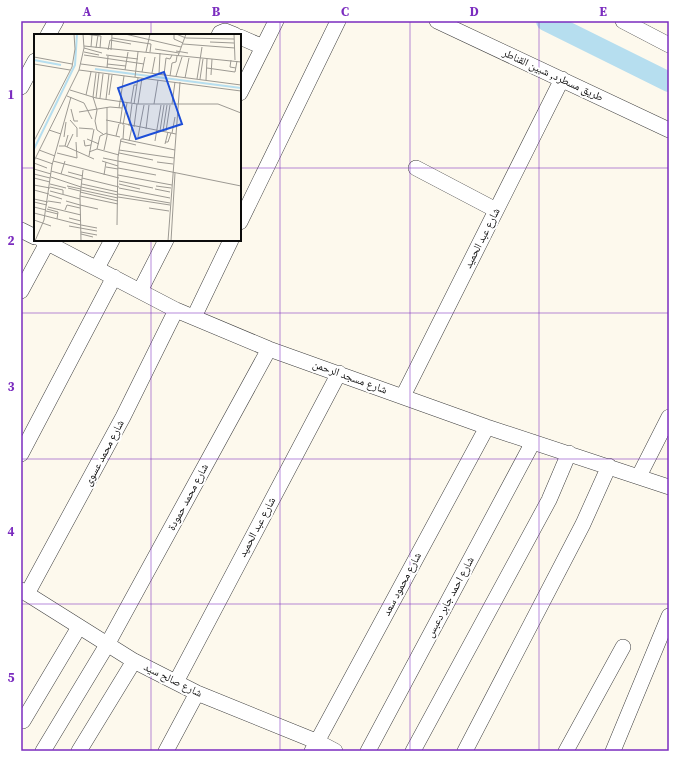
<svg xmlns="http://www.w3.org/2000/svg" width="690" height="772" font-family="'Source Serif 4','Noto Naskh Arabic',serif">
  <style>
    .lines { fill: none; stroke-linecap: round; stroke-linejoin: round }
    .canal { stroke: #b6deef; stroke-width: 20 }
    .street-casing { stroke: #3f3f3f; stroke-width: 16 }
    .street { stroke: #fff; stroke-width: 15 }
    .grid { fill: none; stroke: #7b2cbf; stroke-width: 1; stroke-opacity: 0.55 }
    .labels { text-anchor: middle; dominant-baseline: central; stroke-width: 4; stroke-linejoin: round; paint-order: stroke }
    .street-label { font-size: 11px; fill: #0c0c0c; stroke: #fff }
    .inset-river { fill: none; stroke: #b6deef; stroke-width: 2 }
    .inset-road { fill: none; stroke: #9d9a93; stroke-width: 1 }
    .view { fill: #1d4ed8; fill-opacity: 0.15; stroke: #1d4ed8; stroke-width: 2 }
    .inset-edge { fill: none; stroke: #0c0c0c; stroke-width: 2 }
    .neatline { fill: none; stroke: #7b2cbf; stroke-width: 1.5 }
    .grid-label { font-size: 13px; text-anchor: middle; font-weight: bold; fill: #7b2cbf }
  </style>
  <rect width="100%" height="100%" fill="#fdf9ed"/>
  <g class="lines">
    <path class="canal" d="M 546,21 L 669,82"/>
    <defs>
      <path id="street" d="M 437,21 L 669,130
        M 623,21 L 669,45
        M 48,35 L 56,21
        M 219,35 L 220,33 L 225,31 L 235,35
        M 240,37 L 263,47
        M 21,87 L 35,61
        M 240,93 L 276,21
        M 416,168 L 496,210
        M 240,222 L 338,21
        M 21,230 L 35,237
        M 42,240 L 176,310 L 269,349 L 487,427 L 669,487
        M 97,268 L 112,240
        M 21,291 L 47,243
        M 140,291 L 166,240
        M 194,317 L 231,240
        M 403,396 L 562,79
        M 21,454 L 114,277
        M 639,476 L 669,417
        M 21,590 L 134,661 L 197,693 L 318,742 L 335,751
        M 27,594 L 123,417 L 176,310
        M 176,682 L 339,373
        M 23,721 L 79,627
        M 43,751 L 107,645 L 269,349
        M 79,751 L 134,661
        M 166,751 L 197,693
        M 312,751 L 487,427
        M 368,751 L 533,442
        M 413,751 L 549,500 L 569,453
        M 465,751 L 583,524 L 609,466
        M 566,751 L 623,647
        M 613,751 L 669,616"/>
    </defs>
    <use href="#street" class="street-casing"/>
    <use href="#street" class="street"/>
  </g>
  <path class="grid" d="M 151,21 L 151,35M 280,21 L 280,751M 410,21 L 410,751M 539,21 L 539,751M 21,168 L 35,168M 240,168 L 669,168M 151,240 L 151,751M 21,313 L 669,313M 21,459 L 669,459M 21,604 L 669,604"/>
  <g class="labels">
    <g class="street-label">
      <text transform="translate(553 75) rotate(25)">طريق مسطرد, شبين القناطر</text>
      <text transform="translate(482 238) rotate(-63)">شارع عبد الحميد</text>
      <text transform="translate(350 377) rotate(20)">شارع مسجد الرحمن</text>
      <text transform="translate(104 453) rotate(-62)">شارع محمد عسوى</text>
      <text transform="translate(188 497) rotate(-62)">شارع محمد حمودة</text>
      <text transform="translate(257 527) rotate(-62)">شارع عبد الحميد</text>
      <text transform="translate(402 584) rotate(-62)">شارع محمود سعد</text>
      <text transform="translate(450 597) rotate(-62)">شارع احمد جابر دعبس</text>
      <text transform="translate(173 680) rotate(26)">شارع صالح سيد</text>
    </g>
  </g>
  <g transform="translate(34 34)">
    <rect width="207" height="207" fill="#fdf9ed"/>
    <path class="inset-river" d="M 0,26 L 27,31M 61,35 L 207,54M 0,115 L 41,31 L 43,0"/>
    <path class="inset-road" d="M 52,0 L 58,1 L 57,13M 76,0 L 78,1 L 77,16M 91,0 L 147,13M 140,0 L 140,5 L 149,9M 142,0 L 152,4 L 200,5M 200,0 L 201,26M 58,1 L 67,2 L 66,14M 78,4 L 117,10 L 116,18M 176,8 L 200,9M 149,10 L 201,14M 50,12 L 207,28M 50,14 L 68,19M 62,14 L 64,1M 121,15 L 145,19M 74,16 L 76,6 L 97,10M 142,17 L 154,19M 50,18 L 65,21M 112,18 L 116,0M 50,21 L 110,30M 72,21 L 104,25M 144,22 L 152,0M 0,23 L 38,30M 197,26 L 196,33 L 202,34M 0,30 L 36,36M 47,30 L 207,51M 73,30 L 92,32M 73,34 L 74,22M 173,34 L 201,38 L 203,27M 45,36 L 207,57M 91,36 L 94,18M 108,38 L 111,23M 62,39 L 59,63 L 63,76 L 61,87 L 63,96 L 69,100M 118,39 L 121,23M 125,40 L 126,19M 130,41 L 132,24 L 136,25 L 138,21M 177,41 L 178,25M 136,42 L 138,29 L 142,28 L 143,22M 142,42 L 148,23M 101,43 L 104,18M 151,44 L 155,24M 163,45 L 168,13M 166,45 L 169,25M 172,46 L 173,25M 36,56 L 62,64 L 103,70 L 184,70 L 207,79M 52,61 L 57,38M 75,61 L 78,41M 33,62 L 50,69 L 58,85M 62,64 L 65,39M 66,64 L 69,40M 72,65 L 75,40M 97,69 L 100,51 L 103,51M 100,70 L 104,44M 104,70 L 108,44M 120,70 L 124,46M 138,70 L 141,48M 85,74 L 90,42M 37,75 L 40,87 L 44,87M 45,78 L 76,73 L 88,74M 36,86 L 43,94 L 43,103M 72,86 L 142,100M 86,90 L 89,68M 89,91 L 93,69M 95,92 L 98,70M 100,93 L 103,70M 45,94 L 59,95M 112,95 L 115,71M 15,96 L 27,100M 126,97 L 130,71M 129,97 L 133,71M 132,97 L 136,71M 138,99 L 141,83M 73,100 L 86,103M 82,102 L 85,90M 30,103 L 32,88M 104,103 L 110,71M 53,105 L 65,110M 89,105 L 141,116M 89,105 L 90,91M 50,106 L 51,112 L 57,111M 0,107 L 38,33 L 41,15 L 40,0M 86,107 L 102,111M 95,107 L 98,93M 121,107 L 127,71M 42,108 L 43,124M 131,108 L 134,108 L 137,99M 131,110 L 134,98M 25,112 L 31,112 L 34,101M 31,112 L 60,125M 33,113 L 39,100M 63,115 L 66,102 L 73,99M 5,116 L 21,122M 70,116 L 73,102 L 73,73M 85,116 L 140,124M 55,118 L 63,115 L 85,121M 23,119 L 43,124M 85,119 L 119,126M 55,122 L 60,95M 2,124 L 19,130M 69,124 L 207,152M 207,125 L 207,166M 0,127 L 45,36 L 50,14 L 49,0M 19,127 L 85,144M 68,127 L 84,132M 123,128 L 139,130M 0,129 L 13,134M 72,133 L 84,135M 84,134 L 122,141M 0,135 L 17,140M 17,137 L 48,146M 34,138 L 49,142M 0,140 L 16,144M 27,140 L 31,127M 70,141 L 72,128M 84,141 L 138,151M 17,143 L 47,153M 0,144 L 16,148M 48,144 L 85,153M 85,147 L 119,154M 16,150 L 32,154M 48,150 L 84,158M 85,150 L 106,155M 0,151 L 16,154M 33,152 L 47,155M 122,152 L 137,154M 16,153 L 29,156 L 29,160M 47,153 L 84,161M 34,154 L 46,157M 85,154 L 136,164M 121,155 L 136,158M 0,156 L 15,160M 47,156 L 84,164M 16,157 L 46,165M 46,158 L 84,167M 84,160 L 136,169M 15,161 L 28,165M 46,162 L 84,170M 84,163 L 136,171M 0,165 L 14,168M 14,167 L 27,169M 32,167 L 46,171M 0,168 L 13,171M 46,171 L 64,175M 0,173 L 12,176M 14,173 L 47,181M 115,174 L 135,177M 13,175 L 24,178 L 23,185M 31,176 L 33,171 L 46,174M 12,177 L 24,180M 0,179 L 47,191M 35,184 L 47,187M 0,186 L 17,192M 47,191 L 63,194M 83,191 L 84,123 L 87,105 L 89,105M 35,192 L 63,197M 47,198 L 63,201M 47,200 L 59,203M 1,207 L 10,186 L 18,131 L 37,63M 47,207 L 46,162 L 49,136M 134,207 L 146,48M 137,207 L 141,139"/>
    <path class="view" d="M 130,38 L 148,90 L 102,105 L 84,54 Z"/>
    <rect width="207" height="207" class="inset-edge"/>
  </g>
  <rect width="690" height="772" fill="none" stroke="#ffffff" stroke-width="44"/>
  <rect x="22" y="22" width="646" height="728" class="neatline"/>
  <g class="grid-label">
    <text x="87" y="16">A</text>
    <text x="216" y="16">B</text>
    <text x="345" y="16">C</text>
    <text x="474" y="16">D</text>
    <text x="603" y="16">E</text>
    <text x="11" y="99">1</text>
    <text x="11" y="245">2</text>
    <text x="11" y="391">3</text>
    <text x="11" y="536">4</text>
    <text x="11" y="682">5</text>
  </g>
</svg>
